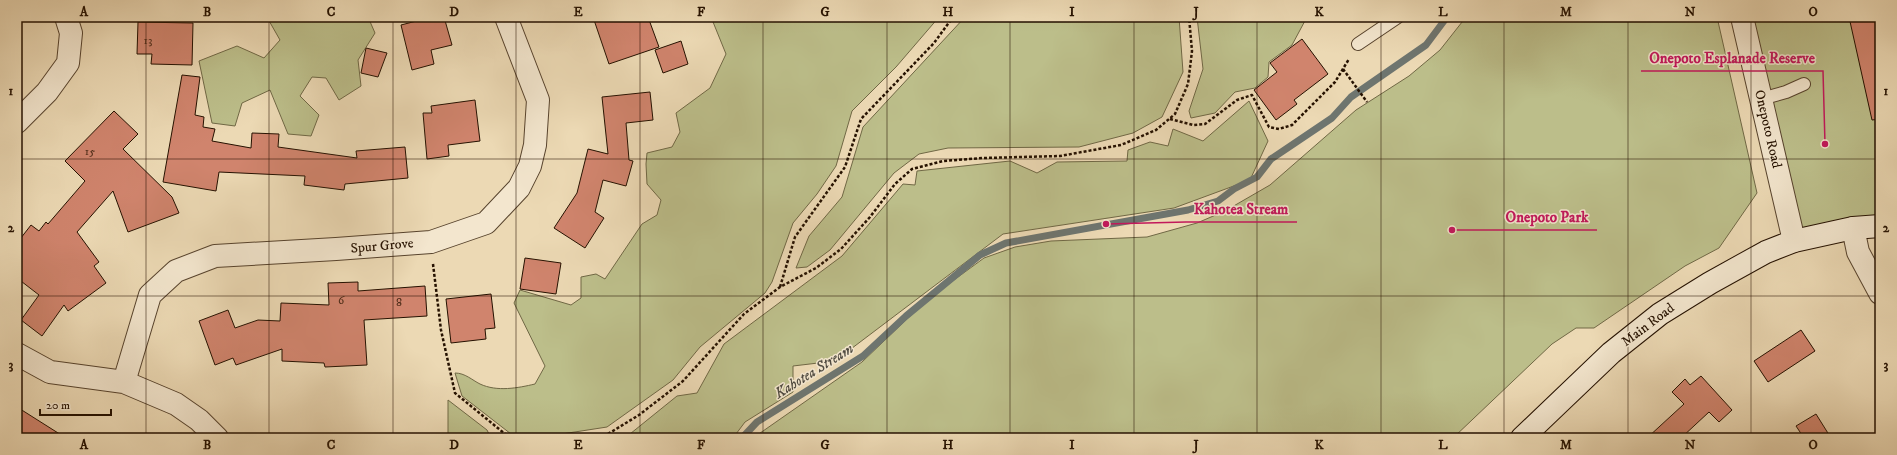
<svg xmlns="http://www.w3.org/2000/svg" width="1897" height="455" font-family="'IM FELL DW Pica',serif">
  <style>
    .green { fill: #bcbe8a; stroke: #706845 }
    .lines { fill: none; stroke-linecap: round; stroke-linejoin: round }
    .stream { stroke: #6e756f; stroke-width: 7 }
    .building { fill: #d0846d; stroke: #251100 }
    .service-casing { stroke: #57432d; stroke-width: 14 }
    .minor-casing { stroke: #57432d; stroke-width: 24 }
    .tertiary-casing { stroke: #57432d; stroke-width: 24 }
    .secondary-casing { stroke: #251100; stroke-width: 24 }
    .path { stroke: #251100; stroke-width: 2.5; stroke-dasharray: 3 2; stroke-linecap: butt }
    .service { stroke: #f3e6ce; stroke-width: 12 }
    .minor { stroke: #f3e6ce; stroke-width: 22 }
    .tertiary { stroke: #f3e6ce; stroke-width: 22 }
    .secondary { stroke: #f3e6ce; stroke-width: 22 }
    .grid { fill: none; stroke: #251100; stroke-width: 1; stroke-opacity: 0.55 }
    .labels { text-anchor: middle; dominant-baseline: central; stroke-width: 3; stroke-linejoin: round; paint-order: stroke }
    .number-label { font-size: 12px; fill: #502e1b }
    .street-label { font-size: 14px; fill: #251100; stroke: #f3e6ce }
    .water-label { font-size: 15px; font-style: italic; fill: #504b41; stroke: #f3e6ce }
    .leader { fill: none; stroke: #c2185b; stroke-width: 1.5 }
    .callout-dot { fill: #c2185b; stroke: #f3e6ce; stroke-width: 1.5 }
    .callout-label { font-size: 15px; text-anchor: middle; font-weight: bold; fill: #c2185b; stroke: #f3e6ce; stroke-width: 3; stroke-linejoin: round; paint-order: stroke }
    .neatline { fill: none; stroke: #251100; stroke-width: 1.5 }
    .grid-label { font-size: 13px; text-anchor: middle; font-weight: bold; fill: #251100 }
  </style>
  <rect width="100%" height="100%" fill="#ecd9b4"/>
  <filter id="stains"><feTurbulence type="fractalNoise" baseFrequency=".005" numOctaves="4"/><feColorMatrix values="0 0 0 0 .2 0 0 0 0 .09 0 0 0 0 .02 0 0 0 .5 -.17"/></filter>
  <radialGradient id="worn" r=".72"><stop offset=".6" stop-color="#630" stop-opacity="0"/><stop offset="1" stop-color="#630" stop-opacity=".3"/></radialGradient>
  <path class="green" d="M 265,17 L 368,17 L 375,33 L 358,60 L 361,86 L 339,100 L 326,78 L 312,77 L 300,96 L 319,115 L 311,136 L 288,134 L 270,90 L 242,103 L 235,126 L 212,123 L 199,61 L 237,46 L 264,58 L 280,40 L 268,19 Z
    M 711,17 L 939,17 L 896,67 L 852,111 L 836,166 L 817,194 L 793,223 L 772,282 L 765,293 L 700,347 L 673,380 L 607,427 L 536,438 L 511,434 L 462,396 L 455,373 C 465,373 472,380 480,384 C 497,392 518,388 535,384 L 545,366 L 514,303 L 520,290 L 571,305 L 581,298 L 581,277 L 596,274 L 605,279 L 642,224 L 657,215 L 661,200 L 647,184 L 646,164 L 647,153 L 672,147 L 680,132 L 676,113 L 710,88 L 726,54 Z
    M 965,17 L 1179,17 L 1183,72 L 1162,117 L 1133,133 L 1079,147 L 948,148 L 919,154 L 894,173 L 830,250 L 807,267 L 796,268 L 809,236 L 842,197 L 863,127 Z
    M 1197,17 L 1307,17 L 1292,45 L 1269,62 L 1268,77 L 1255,88 L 1235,92 L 1215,113 L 1191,118 L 1189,111 L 1203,69 Z
    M 1466,17 L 1717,17 L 1757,193 L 1719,248 L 1685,266 L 1594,328 L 1576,328 L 1552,344 L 1453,438 L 753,438 L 862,362 L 928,299 L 984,258 L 1015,247 L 1051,241 L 1147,237 L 1197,223 L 1225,211 L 1270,185 L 1356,110 L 1409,76 L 1440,50 Z
    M 1742,17 L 1880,17 L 1880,226 L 1794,241 Z
    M 1249,101 L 1268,141 L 1250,180 L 1174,208 L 1003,234 L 835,361 L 793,366 L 793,392 L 745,422 L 733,438 L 625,438 L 677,396 L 697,393 L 724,344 L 842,256 L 903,184 L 915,185 L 917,171 L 1010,161 L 1037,173 L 1057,162 L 1127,161 L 1128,150 L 1150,142 L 1168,146 L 1173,129 L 1203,141 Z
    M 448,400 L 487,430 L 491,438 L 448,438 Z"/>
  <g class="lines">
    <path class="stream" d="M 742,438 L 757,422 L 863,356 L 906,316 L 980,255 L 1006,243 L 1188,210 L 1218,201 L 1234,189 L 1257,177 L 1271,159 L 1332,118 L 1351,97 L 1426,45 L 1447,17"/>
  </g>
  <path class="building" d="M 432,17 L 444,17 L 452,45 L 431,50 L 434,64 L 412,70 L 401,25 Z
    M 593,17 L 648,17 L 659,47 L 609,64 Z
    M 1849,17 L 1880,17 L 1880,119 L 1872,120 Z
    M 138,22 L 193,23 L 192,65 L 151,64 L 152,54 L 137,54 Z
    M 1302,39 L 1328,74 L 1294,100 L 1297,104 L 1276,120 L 1254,90 L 1277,72 L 1270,63 Z
    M 681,41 L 688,64 L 663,73 L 655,50 Z
    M 366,48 L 387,53 L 378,77 L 361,73 Z
    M 182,75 L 200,77 L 195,115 L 204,117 L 203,127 L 215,129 L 212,141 L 251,148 L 252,133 L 279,134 L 278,147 L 357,158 L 356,151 L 405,147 L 408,178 L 345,184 L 344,190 L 304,185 L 305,176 L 219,172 L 216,191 L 163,182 Z
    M 650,92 L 653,120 L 626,123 L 629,160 L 633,161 L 626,186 L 603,180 L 595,212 L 604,218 L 585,248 L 554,228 L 577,193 L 588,149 L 608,154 L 602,97 Z
    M 475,100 L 480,141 L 448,145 L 449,156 L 427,159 L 423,113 L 432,113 L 431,106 Z
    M 114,111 L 138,134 L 123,149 L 172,197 L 179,213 L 128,232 L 113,191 L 77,232 L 99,262 L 94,266 L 106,283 L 68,311 L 64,305 L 42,336 L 21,320 L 39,295 L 17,278 L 17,243 L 31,225 L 39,231 L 46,222 L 48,224 L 85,181 L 65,161 Z
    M 525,258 L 561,263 L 556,294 L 520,289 Z
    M 358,282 L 358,291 L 425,286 L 427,316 L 364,320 L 367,365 L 325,367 L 324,363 L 282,361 L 282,349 L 236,365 L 233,358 L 215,365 L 199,321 L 228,310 L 235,328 L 258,320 L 280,321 L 281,303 L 329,305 L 328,283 Z
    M 491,294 L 495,328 L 485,329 L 486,339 L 451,343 L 446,299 Z
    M 1801,330 L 1815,351 L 1768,382 L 1754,361 Z
    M 1701,376 L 1732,410 L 1719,422 L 1709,412 L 1681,438 L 1647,438 L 1684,404 L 1672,392 L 1685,379 L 1690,385 Z
    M 17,407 L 66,438 L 17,438 Z
    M 1816,414 L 1831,438 L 1804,438 L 1796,426 Z"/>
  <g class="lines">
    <defs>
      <path id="service" d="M 1358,44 L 1398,17
        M 1761,99 L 1786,92 L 1804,84"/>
      <path id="minor" d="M 17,122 L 47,92 L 68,63 L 71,33 L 66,17
        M 1853,228 L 1858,252 L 1880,293
        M 17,354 L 50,372 L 124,382 L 176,404 L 199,420 L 217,438
        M 124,382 L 150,295 L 176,271 L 215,256 L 336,249 L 431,242 L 486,223 L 519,188 L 530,166 L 535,145 L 538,100 L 506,17"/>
      <path id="tertiary" d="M 1742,17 L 1794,241"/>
      <path id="secondary" d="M 1522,438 L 1611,353 L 1660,314 L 1710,283 L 1766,252 L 1794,241 L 1853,228 L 1880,226"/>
    </defs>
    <use href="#service" class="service-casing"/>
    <use href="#minor" class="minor-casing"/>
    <use href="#tertiary" class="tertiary-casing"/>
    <use href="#secondary" class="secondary-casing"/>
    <path class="path" d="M 1343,69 L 1367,102
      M 1170,119 L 1193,125 L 1205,124 L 1237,100 L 1252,95 L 1269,127 L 1279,129 L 1292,125 L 1335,82 L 1349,59
      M 433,264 L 441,330 L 455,393 L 510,438
      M 780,287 L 795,237 L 845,167 L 861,119 L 934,43 L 953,17
      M 599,438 L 603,437 L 639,415 L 683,381 L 744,314 L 780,287 L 816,268 L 841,249 L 870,217 L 895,184 L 912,169 L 943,161 L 983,158 L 1060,156 L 1121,145 L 1156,130 L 1175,114 L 1188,84 L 1192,51 L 1189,17"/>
    <use href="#service" class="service"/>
    <use href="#minor" class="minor"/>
    <use href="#tertiary" class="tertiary"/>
    <use href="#secondary" class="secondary"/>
  </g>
  <path class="grid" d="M 146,17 L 146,438M 269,17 L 269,438M 393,17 L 393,438M 516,17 L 516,438M 640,17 L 640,438M 763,17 L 763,438M 887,17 L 887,438M 1010,17 L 1010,438M 1134,17 L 1134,438M 1257,17 L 1257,438M 1381,17 L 1381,438M 1504,17 L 1504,438M 1628,17 L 1628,438M 1751,17 L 1751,438M 17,159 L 1880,159M 17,296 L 1880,296"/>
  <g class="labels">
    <g class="number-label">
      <text x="148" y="40">13</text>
      <text x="90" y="151">15</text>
      <text x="341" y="300">6</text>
      <text x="399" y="302">8</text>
    </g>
    <g class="street-label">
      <text transform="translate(1768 129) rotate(77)">Onepoto Road</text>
      <text transform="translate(382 246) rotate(-5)">Spur Grove</text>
      <text transform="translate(1648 325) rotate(-37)">Main Road</text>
    </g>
    <g class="water-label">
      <text transform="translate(814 371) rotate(-32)">Kahotea Stream</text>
    </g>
  </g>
  <path class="leader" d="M1825 144L1823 71H1641M1106 224L1186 222H1297M1452 230L1498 230H1597"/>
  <g class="callout-dot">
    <circle cx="1825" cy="144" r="4"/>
    <circle cx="1106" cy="224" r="4"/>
    <circle cx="1452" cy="230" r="4"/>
  </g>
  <g class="callout-label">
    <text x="1732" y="63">Onepoto Esplanade Reserve</text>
    <text x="1241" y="214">Kahotea Stream</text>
    <text x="1547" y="222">Onepoto Park</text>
  </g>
  <rect width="1897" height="455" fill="none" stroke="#ecd9b4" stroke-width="44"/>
  <path d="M40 409v6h71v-6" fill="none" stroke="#251100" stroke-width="2"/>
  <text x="46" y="409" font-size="12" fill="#251100" stroke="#f3e6ce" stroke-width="3" paint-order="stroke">20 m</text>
  <rect x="22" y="22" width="1853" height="411" class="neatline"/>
  <g class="grid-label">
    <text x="84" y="16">A</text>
    <text x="207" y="16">B</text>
    <text x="331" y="16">C</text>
    <text x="454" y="16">D</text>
    <text x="578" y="16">E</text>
    <text x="701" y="16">F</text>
    <text x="825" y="16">G</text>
    <text x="948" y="16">H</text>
    <text x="1072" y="16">I</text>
    <text x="1196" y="16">J</text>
    <text x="1319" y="16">K</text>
    <text x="1443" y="16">L</text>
    <text x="1566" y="16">M</text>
    <text x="1690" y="16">N</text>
    <text x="1813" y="16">O</text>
    <text x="11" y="95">1</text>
    <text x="1886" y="95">1</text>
    <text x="11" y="232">2</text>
    <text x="1886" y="232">2</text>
    <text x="11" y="369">3</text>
    <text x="1886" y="369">3</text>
    <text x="84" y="449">A</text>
    <text x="207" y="449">B</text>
    <text x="331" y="449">C</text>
    <text x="454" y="449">D</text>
    <text x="578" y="449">E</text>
    <text x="701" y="449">F</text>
    <text x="825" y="449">G</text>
    <text x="948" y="449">H</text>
    <text x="1072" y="449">I</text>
    <text x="1196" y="449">J</text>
    <text x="1319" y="449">K</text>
    <text x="1443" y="449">L</text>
    <text x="1566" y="449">M</text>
    <text x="1690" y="449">N</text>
    <text x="1813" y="449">O</text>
  </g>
  <rect width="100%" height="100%" filter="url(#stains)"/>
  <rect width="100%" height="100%" fill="url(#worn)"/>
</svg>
